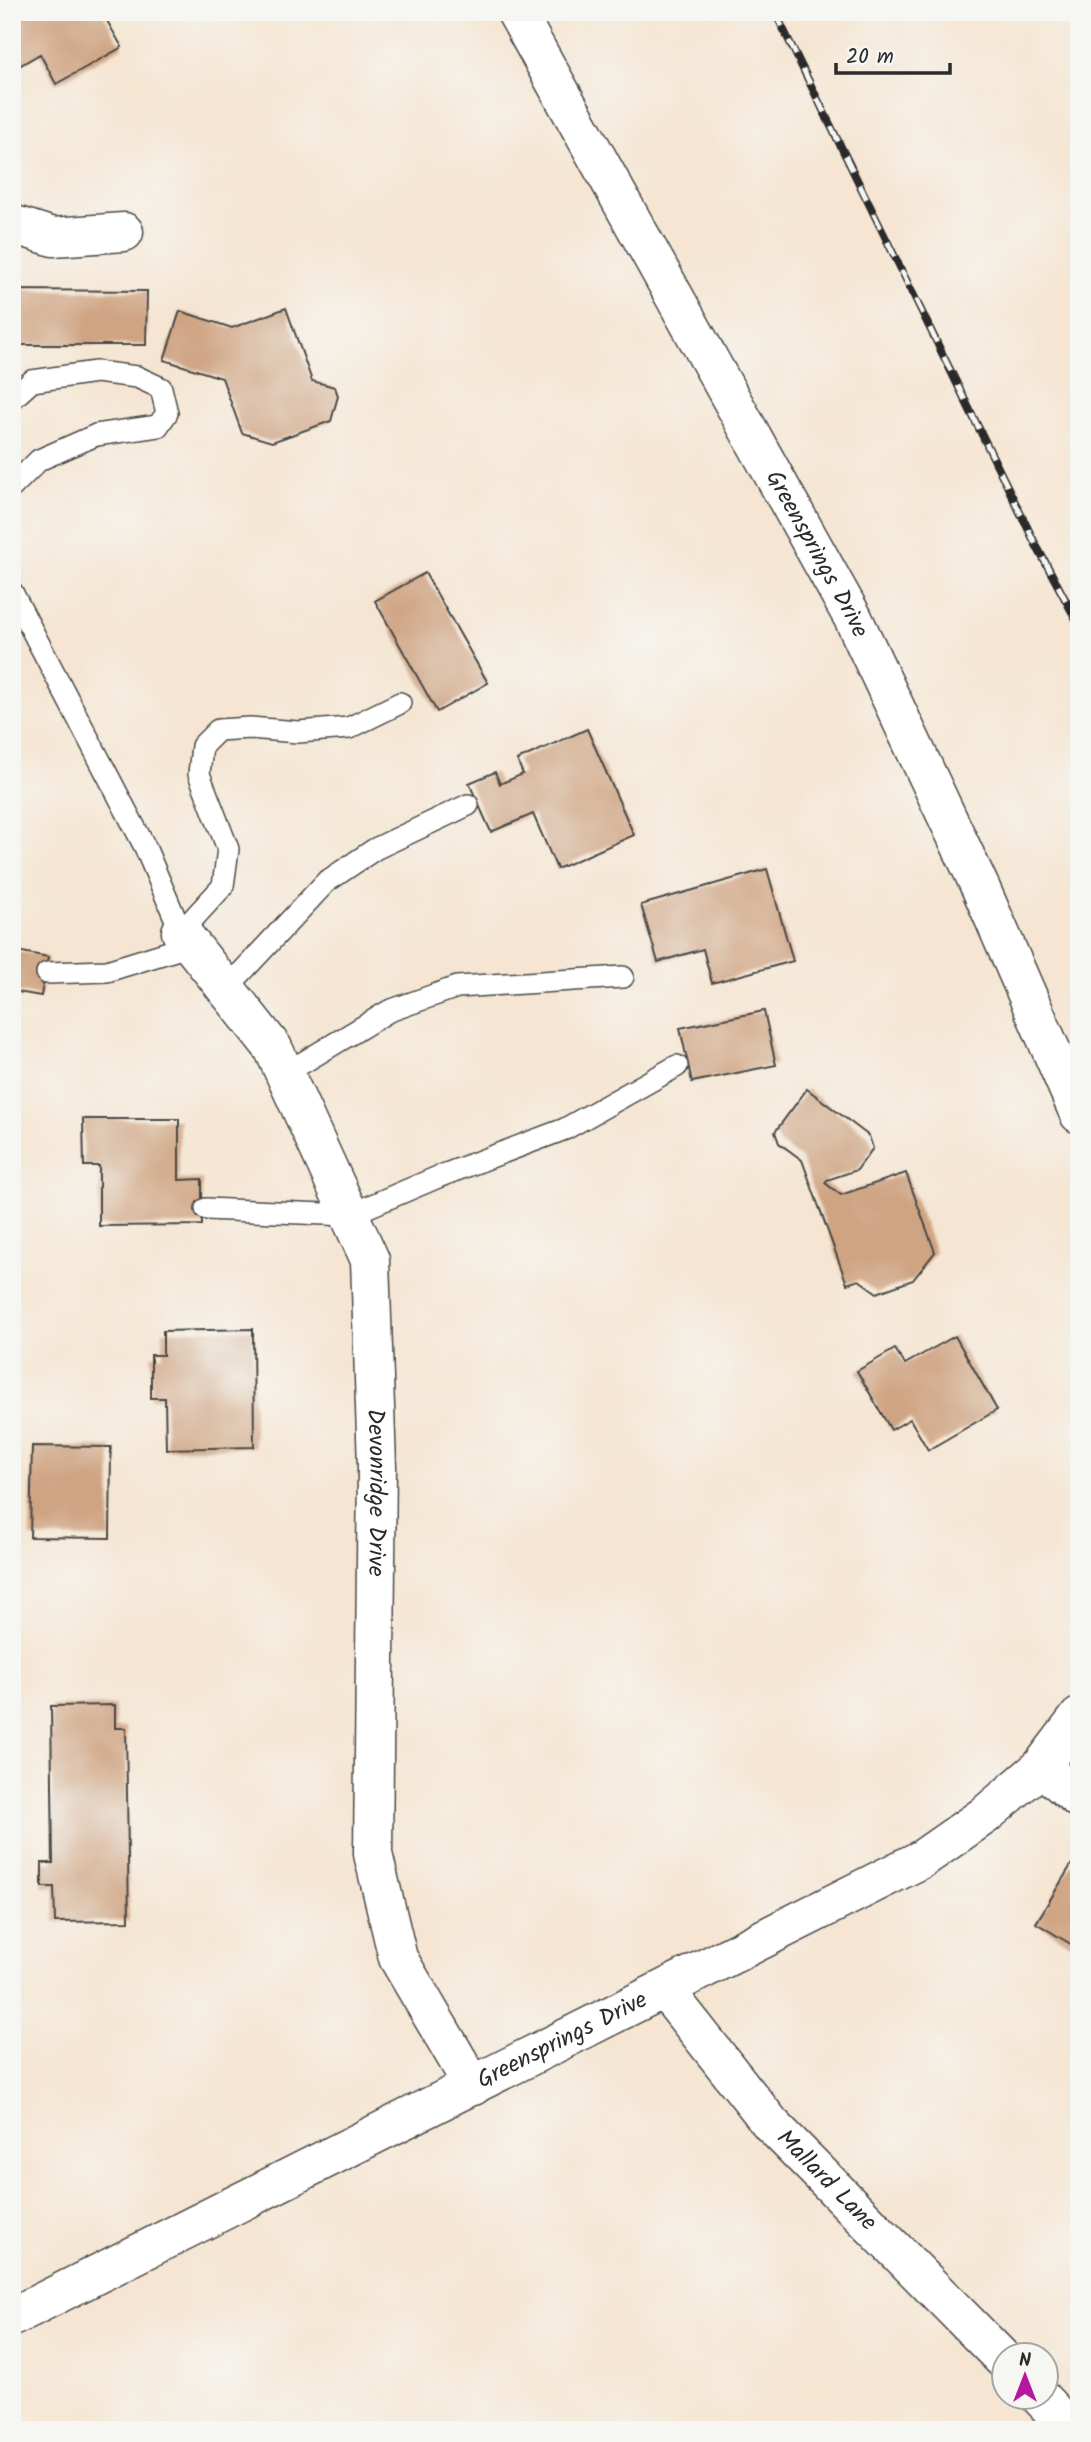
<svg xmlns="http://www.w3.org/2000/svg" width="1091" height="2442" font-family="Kalam,sans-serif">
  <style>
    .building { fill: #cfa483 }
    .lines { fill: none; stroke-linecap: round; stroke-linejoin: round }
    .service-casing { stroke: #494744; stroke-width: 24 }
    .minor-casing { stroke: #494744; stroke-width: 41 }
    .tertiary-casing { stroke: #494744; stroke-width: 41 }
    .service { stroke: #fff; stroke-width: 21 }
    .minor { stroke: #fff; stroke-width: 38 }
    .tertiary { stroke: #fff; stroke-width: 38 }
    .rail-casing { stroke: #2b2b2b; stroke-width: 8 }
    .rail { stroke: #f6f6f2; stroke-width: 5; stroke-dasharray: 16; stroke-linecap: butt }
    .labels { text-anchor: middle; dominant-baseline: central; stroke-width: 5; stroke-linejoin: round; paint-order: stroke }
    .street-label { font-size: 24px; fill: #2b2b2b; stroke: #f6f6f2 }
  </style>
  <rect width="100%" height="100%" fill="#f6f6f2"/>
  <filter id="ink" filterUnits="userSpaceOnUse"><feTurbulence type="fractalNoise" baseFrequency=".0143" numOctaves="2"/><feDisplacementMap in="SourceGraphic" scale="14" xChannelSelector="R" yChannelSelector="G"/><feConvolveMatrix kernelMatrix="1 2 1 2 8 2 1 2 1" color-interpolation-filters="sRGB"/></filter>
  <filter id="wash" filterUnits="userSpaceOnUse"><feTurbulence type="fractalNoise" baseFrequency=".00686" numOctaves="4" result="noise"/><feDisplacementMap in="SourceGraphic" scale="28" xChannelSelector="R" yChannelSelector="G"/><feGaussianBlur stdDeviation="1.57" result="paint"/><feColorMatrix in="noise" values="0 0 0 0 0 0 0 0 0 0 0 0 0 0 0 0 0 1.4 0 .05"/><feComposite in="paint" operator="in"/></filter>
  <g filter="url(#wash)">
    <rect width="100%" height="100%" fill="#f5e5d2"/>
    <g id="blocks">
      <path class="building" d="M 12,12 L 102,12 L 122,47 L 56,84 L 40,54 L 12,70 Z
        M 12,290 L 147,291 L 146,345 L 12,345 Z
        M 286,308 L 312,381 L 335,387 L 338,396 L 331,421 L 272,442 L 242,433 L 222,378 L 164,360 L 180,311 L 232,328 Z
        M 425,573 L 488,683 L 437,712 L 375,601 Z
        M 587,729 L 634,835 L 557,869 L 533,814 L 491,832 L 469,783 L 495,772 L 500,784 L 523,774 L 517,760 Z
        M 767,869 L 793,961 L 712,983 L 703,949 L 658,962 L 641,905 Z
        M 12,950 L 48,957 L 41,996 L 12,991 Z
        M 764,1011 L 776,1065 L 692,1082 L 680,1028 Z
        M 807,1089 L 869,1136 L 873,1148 L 857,1170 L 827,1180 L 825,1183 L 841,1195 L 906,1173 L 935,1252 L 913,1280 L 877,1293 L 859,1280 L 847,1284 L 802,1160 L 779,1143 L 775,1132 Z
        M 83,1119 L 179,1119 L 179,1180 L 202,1179 L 202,1225 L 99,1226 L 99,1166 L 84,1166 Z
        M 253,1329 L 254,1447 L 166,1449 L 165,1398 L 151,1398 L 151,1355 L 163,1355 L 163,1331 Z
        M 955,1336 L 997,1410 L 928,1450 L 910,1419 L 891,1430 L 857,1371 L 895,1349 L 905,1364 Z
        M 32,1446 L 111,1447 L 110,1538 L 30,1537 Z
        M 115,1705 L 115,1728 L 126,1728 L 129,1921 L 55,1922 L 54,1887 L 42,1887 L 42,1863 L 53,1863 L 51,1706 Z
        M 1073,1862 L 1079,1866 L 1079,1949 L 1036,1923 Z"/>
    </g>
  </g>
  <g filter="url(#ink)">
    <use href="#blocks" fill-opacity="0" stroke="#494744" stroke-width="2"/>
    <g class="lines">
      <defs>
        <path id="service" d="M 12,399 L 32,381 L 96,372 L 137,377 L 161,388 L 167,413 L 158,426 L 96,435 L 39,460 L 12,487
          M 12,592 L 145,847 L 181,932 L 223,886 L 228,849 L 199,774 L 202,746 L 218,730 L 250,728 L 298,732 L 349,728 L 400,703
          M 47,973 L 107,971 L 191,945
          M 226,989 L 326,882 L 375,849 L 468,805
          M 284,1074 L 389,1011 L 457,987 L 623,977
          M 206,1209 L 349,1215 L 438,1177 L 565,1129 L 677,1066"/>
        <g id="minor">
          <path d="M 12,224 L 53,237 L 124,232"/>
          <path id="s1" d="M 181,932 L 273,1048 L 370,1260 L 377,1466 L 373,1854 L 398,1958 L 473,2086"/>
          <path d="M 1041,1767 L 1079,1799"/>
          <path id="s2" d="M 665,1990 L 771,2124 L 1004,2360"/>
          <path d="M 1039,2396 L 1071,2430"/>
        </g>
        <g id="tertiary">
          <path id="s3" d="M 516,12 L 853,618 L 981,889 L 1079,1114"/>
          <path id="s4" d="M 12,2317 L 922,1859 L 985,1815 L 1041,1767 L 1079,1717"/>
        </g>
      </defs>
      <use href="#service" class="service-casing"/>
      <use href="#minor" class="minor-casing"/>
      <use href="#tertiary" class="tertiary-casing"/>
      <use href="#service" class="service"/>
      <use href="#minor" class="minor"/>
      <use href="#tertiary" class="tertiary"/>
      <defs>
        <path id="rail" d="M 775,12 L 1035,543 L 1079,625"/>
      </defs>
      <use href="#rail" class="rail-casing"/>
      <use href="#rail" class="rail"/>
    </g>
  </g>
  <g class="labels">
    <g class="street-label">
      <text stroke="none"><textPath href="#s3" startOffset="620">Greensprings Drive</textPath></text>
      <text stroke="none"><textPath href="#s1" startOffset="614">Devonridge Drive</textPath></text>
      <text stroke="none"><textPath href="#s4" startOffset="616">Greensprings Drive</textPath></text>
      <text stroke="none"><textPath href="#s2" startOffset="250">Mallard Lane</textPath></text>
    </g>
  </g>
  <rect width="1091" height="2442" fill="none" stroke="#f6f6f2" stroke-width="42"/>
  <g transform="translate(1025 2376)"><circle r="33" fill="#f6f6f2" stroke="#a5a5a2" stroke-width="2"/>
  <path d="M0-5L12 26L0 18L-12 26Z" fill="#b5179e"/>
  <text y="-10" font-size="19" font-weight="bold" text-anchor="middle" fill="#2b2b2b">N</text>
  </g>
  <path d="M836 63v10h114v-10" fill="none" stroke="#2b2b2b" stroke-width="3.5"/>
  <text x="846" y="63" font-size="21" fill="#2b2b2b" stroke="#f6f6f2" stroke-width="5" paint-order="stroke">20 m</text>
</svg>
